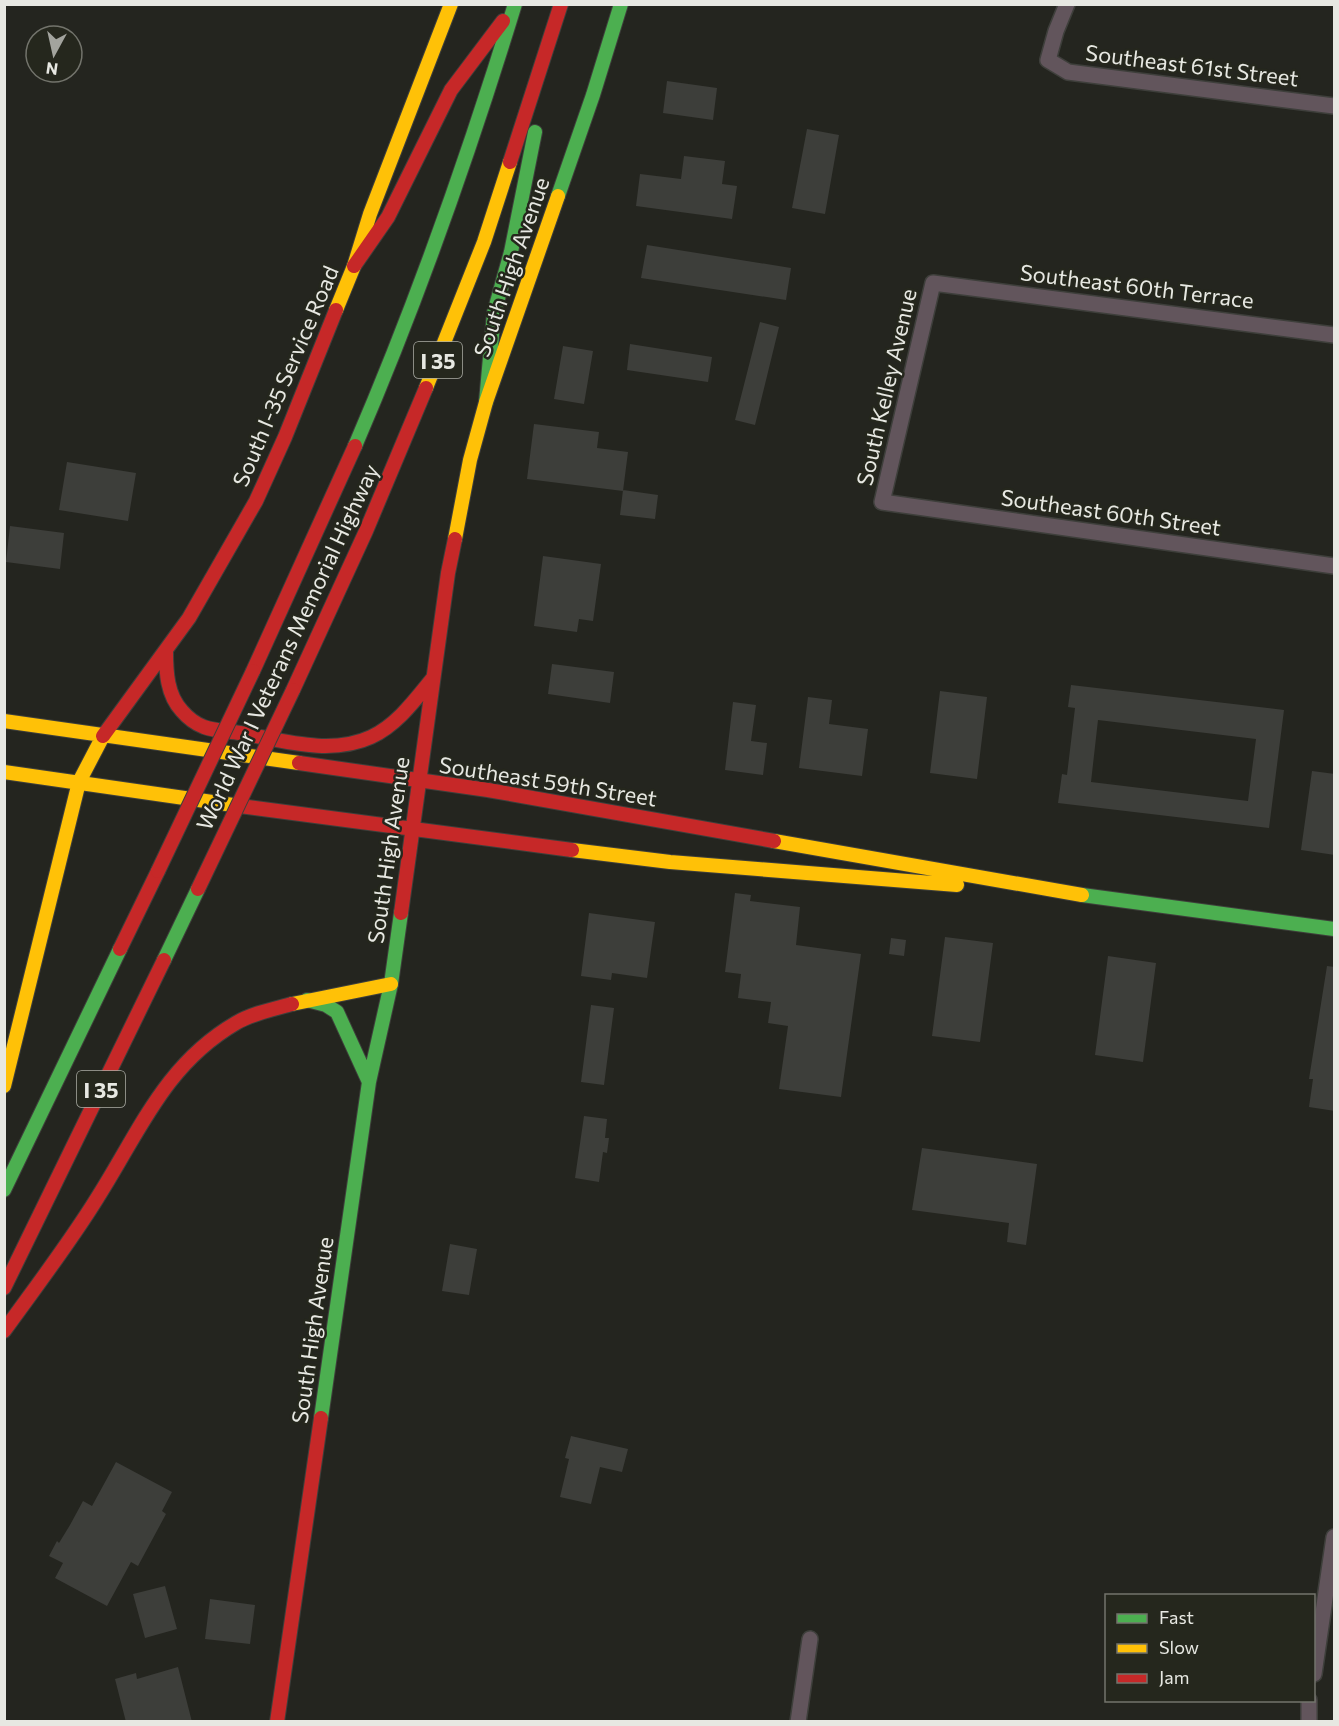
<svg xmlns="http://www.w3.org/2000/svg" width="1339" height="1726" font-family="Commissioner,sans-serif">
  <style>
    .building { fill: #3d3e3a; fill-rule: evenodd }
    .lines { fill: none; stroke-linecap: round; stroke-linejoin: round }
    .street-casing { stroke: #3e3f3b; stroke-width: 18 }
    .fast-casing { stroke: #3e3f3b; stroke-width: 16 }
    .slow-casing { stroke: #3e3f3b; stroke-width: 16 }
    .jam-casing { stroke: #3e3f3b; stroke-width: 16 }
    .street { stroke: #62555c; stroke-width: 15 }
    .fast { stroke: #4caf50; stroke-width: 14 }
    .slow { stroke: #ffc107; stroke-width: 14 }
    .jam { stroke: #c62828; stroke-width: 14 }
    .jam-bridge-casing { stroke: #3e3f3b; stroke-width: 16; stroke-linecap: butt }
    .jam-bridge { stroke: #c62828; stroke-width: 14 }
    .labels { text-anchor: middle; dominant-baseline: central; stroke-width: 5; stroke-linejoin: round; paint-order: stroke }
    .shield { fill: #25271d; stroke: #adaea7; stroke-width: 1.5 }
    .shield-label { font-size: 21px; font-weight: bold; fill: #e7e8e2 }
    .street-label { font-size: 22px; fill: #e7e8e2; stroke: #25271d }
  </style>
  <rect width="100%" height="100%" fill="#24251f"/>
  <path class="building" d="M 667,81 L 717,88 L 713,120 L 663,113 Z
    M 807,129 L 839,135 L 825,214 L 792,208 Z
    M 684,156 L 725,161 L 722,184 L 737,186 L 732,219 L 636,206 L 640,174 L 681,179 Z
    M 647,245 L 791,268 L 786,300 L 641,278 Z
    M 760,322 L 779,327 L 755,425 L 735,420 Z
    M 630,344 L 712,357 L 708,382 L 627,370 Z
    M 563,346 L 593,351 L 584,404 L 554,399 Z
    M 534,424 L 599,432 L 597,448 L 628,452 L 623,491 L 527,479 Z
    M 67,462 L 136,473 L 128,521 L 59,510 Z
    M 623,490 L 658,495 L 655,519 L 620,515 Z
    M 10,526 L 64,533 L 60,569 L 6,562 Z
    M 543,556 L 601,564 L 593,621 L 579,619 L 577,632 L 534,626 Z
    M 552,664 L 614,672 L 610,703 L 548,694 Z
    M 1071,685 L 1284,710 L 1269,828 L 1058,803 L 1062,774 L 1067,775 L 1075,708 L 1068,707 ZM 1098,720 L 1256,739 L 1248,801 L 1091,782 Z
    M 940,691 L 987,697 L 977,779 L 930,773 Z
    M 808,697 L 832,700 L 829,724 L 868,729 L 862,776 L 799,768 Z
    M 733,702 L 756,705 L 751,741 L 767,743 L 763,775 L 725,770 Z
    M 1312,771 L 1335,774 L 1335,855 L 1301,850 Z
    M 735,893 L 751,895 L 750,901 L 800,907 L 796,945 L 861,954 L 841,1097 L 779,1089 L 788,1026 L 768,1023 L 771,1002 L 738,998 L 741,974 L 725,972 Z
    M 589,913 L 655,922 L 647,978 L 612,973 L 611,980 L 581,976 Z
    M 945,937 L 993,943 L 980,1042 L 932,1036 Z
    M 891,938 L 906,940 L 904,956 L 889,954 Z
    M 1108,956 L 1156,963 L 1143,1062 L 1095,1055 Z
    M 1327,966 L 1335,967 L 1335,1111 L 1309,1107 L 1313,1079 L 1309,1079 Z
    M 591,1005 L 614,1008 L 604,1085 L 581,1082 Z
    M 584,1116 L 607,1119 L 605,1138 L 609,1138 L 607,1153 L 603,1152 L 599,1182 L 575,1178 Z
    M 922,1148 L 1037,1164 L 1026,1245 L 1007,1242 L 1009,1223 L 912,1210 Z
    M 450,1244 L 477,1249 L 469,1295 L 442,1291 Z
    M 571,1436 L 628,1449 L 622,1472 L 600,1467 L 591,1504 L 560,1497 L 569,1459 L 565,1458 Z
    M 116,1462 L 172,1492 L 162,1511 L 166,1514 L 138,1566 L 131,1562 L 107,1606 L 55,1578 L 63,1563 L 49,1556 L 57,1541 L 59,1543 L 70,1525 L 83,1501 L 92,1506 Z
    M 165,1586 L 177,1629 L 145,1638 L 133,1594 Z
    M 210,1599 L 255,1605 L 250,1644 L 205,1639 Z
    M 178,1667 L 192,1722 L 126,1722 L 115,1679 L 136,1673 L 137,1679 Z"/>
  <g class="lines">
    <defs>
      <path id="street" d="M 1067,4 L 1056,31 L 1048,60 L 1068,72 L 1334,106
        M 1334,335 L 933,283 L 882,502 L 1334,566
        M 1314,1674 L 1334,1537
        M 798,1722 L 810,1639
        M 1309,1722 L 1309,1700"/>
      <path id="fast" d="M 558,196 L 593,95 L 621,4
        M 486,402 L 494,313 L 511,252 L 535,132
        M 355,446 C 417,302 469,154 515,4
        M 1082,895 L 1334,929
        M 164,960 L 198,889
        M 307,1000 L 326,1005 L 337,1012 L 369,1082
        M 4,1190 L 120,949
        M 321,1418 L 369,1082 L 391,984 L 401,913"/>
      <path id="slow" d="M 336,310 L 354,266 L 370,214 L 451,4
        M 426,388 L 484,242 L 510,162
        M 455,539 L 470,460 L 486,402 L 558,196
        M 4,721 L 299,763
        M 4,772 L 240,806
        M 774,841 L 1082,895
        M 572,850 L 670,862 L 957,885
        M 292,1004 L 391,984
        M 4,1086 L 79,782 L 103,736"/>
      <path id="jam" d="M 510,162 L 561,4
        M 354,266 L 388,217 L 451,90 L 503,21
        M 166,651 C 166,672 167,695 182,711 C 188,718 196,724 204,727 C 216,731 228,731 240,733 C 281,740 330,756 371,737 C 397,725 415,700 433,678
        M 253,671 L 355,446
        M 293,690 L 366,531 L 426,388
        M 103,736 L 189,618 L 256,501 L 285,437 L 336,310
        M 299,763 L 488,790 L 774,841
        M 240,806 L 572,850
        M 401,913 L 448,573 L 455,539
        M 120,949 L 158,871
        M 4,1288 L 164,960
        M 4,1331 C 35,1288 68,1245 96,1200 C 139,1133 164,1065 236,1023 C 253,1013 274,1009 292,1004
        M 277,1722 L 321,1418"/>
    </defs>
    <use href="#street" class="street-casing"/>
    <use href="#fast" class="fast-casing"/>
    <use href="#slow" class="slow-casing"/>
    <use href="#jam" class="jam-casing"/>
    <use href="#street" class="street"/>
    <use href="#fast" class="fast"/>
    <use href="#slow" class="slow"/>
    <use href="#jam" class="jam"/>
    <defs>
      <path id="jam-bridge" d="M 158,871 L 253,671
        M 198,889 L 293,690"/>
    </defs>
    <use href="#jam-bridge" class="jam-bridge-casing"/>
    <use href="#jam-bridge" class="jam-bridge"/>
  </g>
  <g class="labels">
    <g class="shield">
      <rect x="414" y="342" width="48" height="36" rx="4.5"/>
      <rect x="77" y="1071" width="48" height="36" rx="4.5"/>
    </g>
    <g class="shield-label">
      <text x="438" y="360">I 35</text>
      <text x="101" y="1089">I 35</text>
    </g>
    <g class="street-label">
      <text transform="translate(1192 65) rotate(7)">Southeast 61st Street</text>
      <text transform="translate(511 267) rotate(-71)">South High Avenue</text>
      <text transform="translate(1137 286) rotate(7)">Southeast 60th Terrace</text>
      <text transform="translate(285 376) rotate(-67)">South I-35 Service Road</text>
      <text transform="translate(886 387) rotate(-77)">South Kelley Avenue</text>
      <text transform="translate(1111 512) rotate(8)">Southeast 60th Street</text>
      <text transform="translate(287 647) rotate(-65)">World War I Veterans Memorial Highway</text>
      <text transform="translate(548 781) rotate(9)">Southeast 59th Street</text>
      <text transform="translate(388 850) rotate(-82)">South High Avenue</text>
      <text transform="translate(312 1330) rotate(-82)">South High Avenue</text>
    </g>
  </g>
  <rect width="1339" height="1726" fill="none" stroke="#e7e8e2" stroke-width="12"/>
  <rect x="1105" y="1594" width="210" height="108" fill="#25271d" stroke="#73746c" stroke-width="1.5"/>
  <rect x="1117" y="1614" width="30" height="9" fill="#4caf50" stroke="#73746c" stroke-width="1.5"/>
  <text x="1159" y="1624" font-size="18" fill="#e7e8e2">Fast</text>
  <rect x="1117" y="1644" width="30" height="9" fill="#ffc107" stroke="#73746c" stroke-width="1.5"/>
  <text x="1159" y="1654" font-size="18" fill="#e7e8e2">Slow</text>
  <rect x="1117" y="1674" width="30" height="9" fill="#c62828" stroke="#73746c" stroke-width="1.5"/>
  <text x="1159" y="1684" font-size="18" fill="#e7e8e2">Jam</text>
  <g transform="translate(54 54) rotate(188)"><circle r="28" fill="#25271d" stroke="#73746c" stroke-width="1.5"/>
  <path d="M0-4.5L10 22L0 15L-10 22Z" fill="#a3a49e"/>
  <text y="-9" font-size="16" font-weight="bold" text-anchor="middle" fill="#e7e8e2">N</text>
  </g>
</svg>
